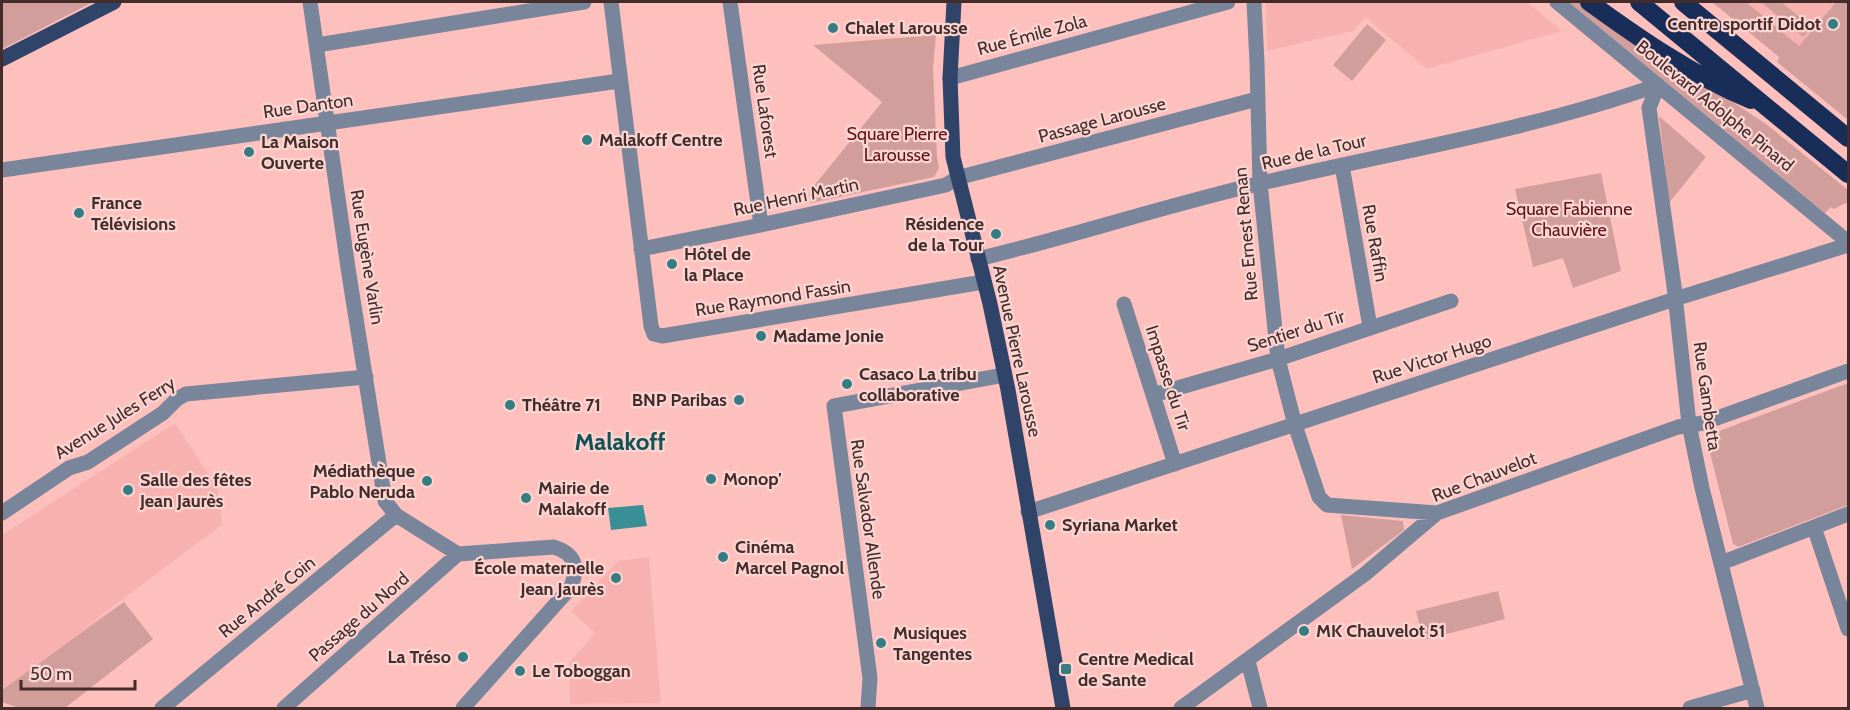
<svg xmlns="http://www.w3.org/2000/svg" width="1850" height="710" font-family="Cabin,sans-serif">
  <style>
    .built { fill: #f7b2af }
    .green { fill: #d29e9b }
    .water { fill: #398f96 }
    .lines { fill: none; stroke-linecap: round; stroke-linejoin: round }
    .minor { stroke: #78859b; stroke-width: 15 }
    .major { stroke: #30446a; stroke-width: 15 }
    .highway { stroke: #182d58; stroke-width: 18 }
    .poi-dot { fill: #357d83; stroke: #fbd5d2; stroke-width: 2 }
    .labels { text-anchor: middle; dominant-baseline: central; stroke-width: 4.5; stroke-linejoin: round; paint-order: stroke }
    .poi-label { font-size: 18px; font-weight: bold; fill: #442c2b; stroke: #fbd5d2; text-anchor: start }
    .street-label { font-size: 18px; fill: #442c2b; stroke: #fbd5d2 }
    .park-label { font-size: 18px; fill: #621318; stroke: #fbd5d2 }
    .district-label { font-size: 24px; font-weight: bold; fill: #145155; stroke: #fbd5d2 }
  </style>
  <rect width="100%" height="100%" fill="#fec0bd"/>
  <path class="built" d="M 1266,2 L 1527,2 L 1562,31 L 1427,69 L 1365,17 L 1353,31 L 1267,51 Z
    M 1746,2 L 1836,2 L 1799,46 Z
    M 175,423 L 218,489 L 222,525 L 84,628 L 124,602 L 2,690 L 2,535 Z
    M 649,557 L 661,703 L 570,704 L 569,663 L 595,633 L 571,611 L 618,561 Z"/>
  <path class="green" d="M 2,2 L 93,2 L 2,49 Z
    M 1569,2 L 1582,2 L 1766,124 L 1848,190 L 1848,202 L 1834,209 L 1831,207 L 1825,213 Z
    M 1712,2 L 1746,2 L 1799,46 L 1836,2 L 1848,2 L 1848,120 L 1777,62 L 1779,57 Z
    M 1761,2 L 1781,2 L 1812,27 L 1803,37 Z
    M 1367,24 L 1386,40 L 1352,81 L 1333,65 Z
    M 936,35 L 933,68 L 937,157 L 939,168 L 934,177 L 811,203 L 809,192 L 882,102 L 813,45 Z
    M 1659,116 L 1706,157 L 1669,203 Z
    M 1601,173 L 1621,271 L 1573,288 L 1563,258 L 1533,267 L 1515,189 Z
    M 1848,383 L 1848,505 L 1738,547 L 1733,544 L 1708,445 L 1714,433 Z
    M 1341,515 L 1403,521 L 1404,530 L 1352,569 Z
    M 1498,591 L 1505,619 L 1423,640 L 1416,611 Z
    M 124,602 L 153,639 L 65,708 L 19,708 L 2,702 L 2,690 Z"/>
  <path class="water" d="M 643,505 L 647,526 L 611,530 L 608,508 Z"/>
  <g class="lines">
    <path class="minor" d="M 310,2 L 348,268 L 385,501 L 396,515 L 458,554 L 554,547 C 575,554 579,566 571,587 L 463,708
      M 611,2 L 651,326 L 654,334 L 662,336 L 983,282
      M 730,2 L 761,225
      M 1254,2 L 1257,63 L 1260,183 L 1278,359 L 1295,425 L 1319,497 L 1327,505 L 1437,513
      M 1557,2 L 1848,242
      M 317,45 L 584,2
      M 950,78 L 1228,2
      M 1658,85 L 1649,108 L 1674,286 L 1689,424 L 1702,488 L 1757,708
      M 1342,165 L 1370,327
      M 2,170 L 619,81
      M 641,249 L 761,225 L 946,185 L 957,178 L 1257,99
      M 978,259 C 1073,236 1167,205 1262,183 C 1394,152 1531,130 1658,85
      M 1124,304 L 1175,464
      M 1153,395 L 1278,359 L 1451,301
      M 1028,512 L 1675,299 L 1848,245
      M 2,513 L 69,468 L 88,462 L 163,413 L 177,399 L 186,394 L 366,377
      M 1814,527 L 1848,629
      M 1721,563 L 1848,514
      M 1248,661 L 1260,708
      M 162,708 L 396,515
      M 284,708 L 458,554
      M 868,708 L 870,678 L 834,406 L 1004,375
      M 1181,708 L 1365,574 L 1437,513 L 1678,427 L 1703,423 L 1848,371
      M 1690,708 L 1753,690"/>
    <path class="major" d="M 954,2 L 950,78 L 953,157 L 990,304 L 1008,390 L 1063,708
      M 2,59 L 114,2"/>
    <path class="highway" d="M 1589,2 C 1640,39 1692,75 1751,100
      M 1639,2 L 1848,174
      M 1683,2 L 1848,138"/>
  </g>
  <g class="poi-dot">
    <circle cx="1833" cy="24" r="6"/>
    <circle cx="833" cy="28" r="6"/>
    <circle cx="587" cy="140" r="6"/>
    <circle cx="249" cy="152" r="6"/>
    <circle cx="79" cy="213" r="6"/>
    <circle cx="996" cy="234" r="6"/>
    <circle cx="672" cy="264" r="6"/>
    <circle cx="761" cy="336" r="6"/>
    <circle cx="847" cy="384" r="6"/>
    <circle cx="739" cy="400" r="6"/>
    <circle cx="510" cy="405" r="6"/>
    <circle cx="711" cy="479" r="6"/>
    <circle cx="427" cy="481" r="6"/>
    <circle cx="128" cy="490" r="6"/>
    <circle cx="526" cy="498" r="6"/>
    <circle cx="1050" cy="525" r="6"/>
    <circle cx="723" cy="557" r="6"/>
    <circle cx="616" cy="578" r="6"/>
    <circle cx="1304" cy="631" r="6"/>
    <circle cx="881" cy="643" r="6"/>
    <circle cx="463" cy="657" r="6"/>
    <rect x="1060" y="663" width="12" height="12" rx="3"/>
    <circle cx="520" cy="671" r="6"/>
  </g>
  <g class="labels">
    <g class="poi-label">
      <text x="1821" y="24" text-anchor="end">Centre sportif Didot</text>
      <text x="845" y="28">Chalet Larousse</text>
      <text x="599" y="140">Malakoff Centre</text>
      <text x="261" y="142">La Maison<tspan x="261" dy="21">Ouverte</tspan></text>
      <text x="91" y="203">France<tspan x="91" dy="21">Télévisions</tspan></text>
      <text x="984" y="224" text-anchor="end">Résidence<tspan x="984" dy="21">de la Tour</tspan></text>
      <text x="684" y="254">Hôtel de<tspan x="684" dy="21">la Place</tspan></text>
      <text x="773" y="336">Madame Jonie</text>
      <text x="859" y="374">Casaco La tribu<tspan x="859" dy="21">collaborative</tspan></text>
      <text x="727" y="400" text-anchor="end">BNP Paribas</text>
      <text x="522" y="405">Théâtre 71</text>
      <text x="415" y="471" text-anchor="end">Médiathèque<tspan x="415" dy="21">Pablo Neruda</tspan></text>
      <text x="723" y="479">Monop'</text>
      <text x="140" y="480">Salle des fêtes<tspan x="140" dy="21">Jean Jaurès</tspan></text>
      <text x="538" y="488">Mairie de<tspan x="538" dy="21">Malakoff</tspan></text>
      <text x="1062" y="525">Syriana Market</text>
      <text x="735" y="547">Cinéma<tspan x="735" dy="21">Marcel Pagnol</tspan></text>
      <text x="604" y="568" text-anchor="end">École maternelle<tspan x="604" dy="21">Jean Jaurès</tspan></text>
      <text x="1316" y="631">MK Chauvelot 51</text>
      <text x="893" y="633">Musiques<tspan x="893" dy="21">Tangentes</tspan></text>
      <text x="451" y="657" text-anchor="end">La Tréso</text>
      <text x="1078" y="659">Centre Medical<tspan x="1078" dy="21">de Sante</tspan></text>
      <text x="532" y="671">Le Toboggan</text>
    </g>
    <g class="street-label">
      <text transform="translate(1032 35) rotate(-15)">Rue Émile Zola</text>
      <text transform="translate(308 106) rotate(-8)">Rue Danton</text>
      <text transform="translate(1715 106) rotate(39)">Boulevard Adolphe Pinard</text>
      <text transform="translate(765 111) rotate(82)">Rue Laforest</text>
      <text transform="translate(1102 120) rotate(-15)">Passage Larousse</text>
      <text transform="translate(1314 152) rotate(-13)">Rue de la Tour</text>
      <text transform="translate(796 197) rotate(-12)">Rue Henri Martin</text>
      <text transform="translate(1246 234) rotate(-95)">Rue Ernest Renan</text>
      <text transform="translate(1375 243) rotate(80)">Rue Raffin</text>
      <text transform="translate(367 257) rotate(81)">Rue Eugène Varlin</text>
      <text transform="translate(773 298) rotate(-9)">Rue Raymond Fassin</text>
      <text transform="translate(1296 331) rotate(-18)">Sentier du Tir</text>
      <text transform="translate(1017 351) rotate(78)">Avenue Pierre Larousse</text>
      <text transform="translate(1432 359) rotate(-18)">Rue Victor Hugo</text>
      <text transform="translate(1168 378) rotate(72)">Impasse du Tir</text>
      <text transform="translate(1707 396) rotate(82)">Rue Gambetta</text>
      <text transform="translate(115 418) rotate(-32)">Avenue Jules Ferry</text>
      <text transform="translate(1484 477) rotate(-21)">Rue Chauvelot</text>
      <text transform="translate(868 519) rotate(82)">Rue Salvador Allende</text>
      <text transform="translate(267 597) rotate(-39)">Rue André Coin</text>
      <text transform="translate(359 617) rotate(-41)">Passage du Nord</text>
    </g>
    <g class="park-label">
      <text x="897" y="134">Square Pierre<tspan x="897" dy="21">Larousse</tspan></text>
      <text x="1569" y="209">Square Fabienne<tspan x="1569" dy="21">Chauvière</tspan></text>
    </g>
    <g class="district-label">
      <text x="620" y="441">Malakoff</text>
    </g>
  </g>
  <rect width="1850" height="710" fill="none" stroke="#442c2b" stroke-width="6"/>
  <path d="M21 680v9h114v-9" fill="none" stroke="#442c2b" stroke-width="3"/>
  <text x="30" y="680" font-size="18" fill="#442c2b" stroke="#fbd5d2" stroke-width="4.5" paint-order="stroke">50 m</text>
</svg>
